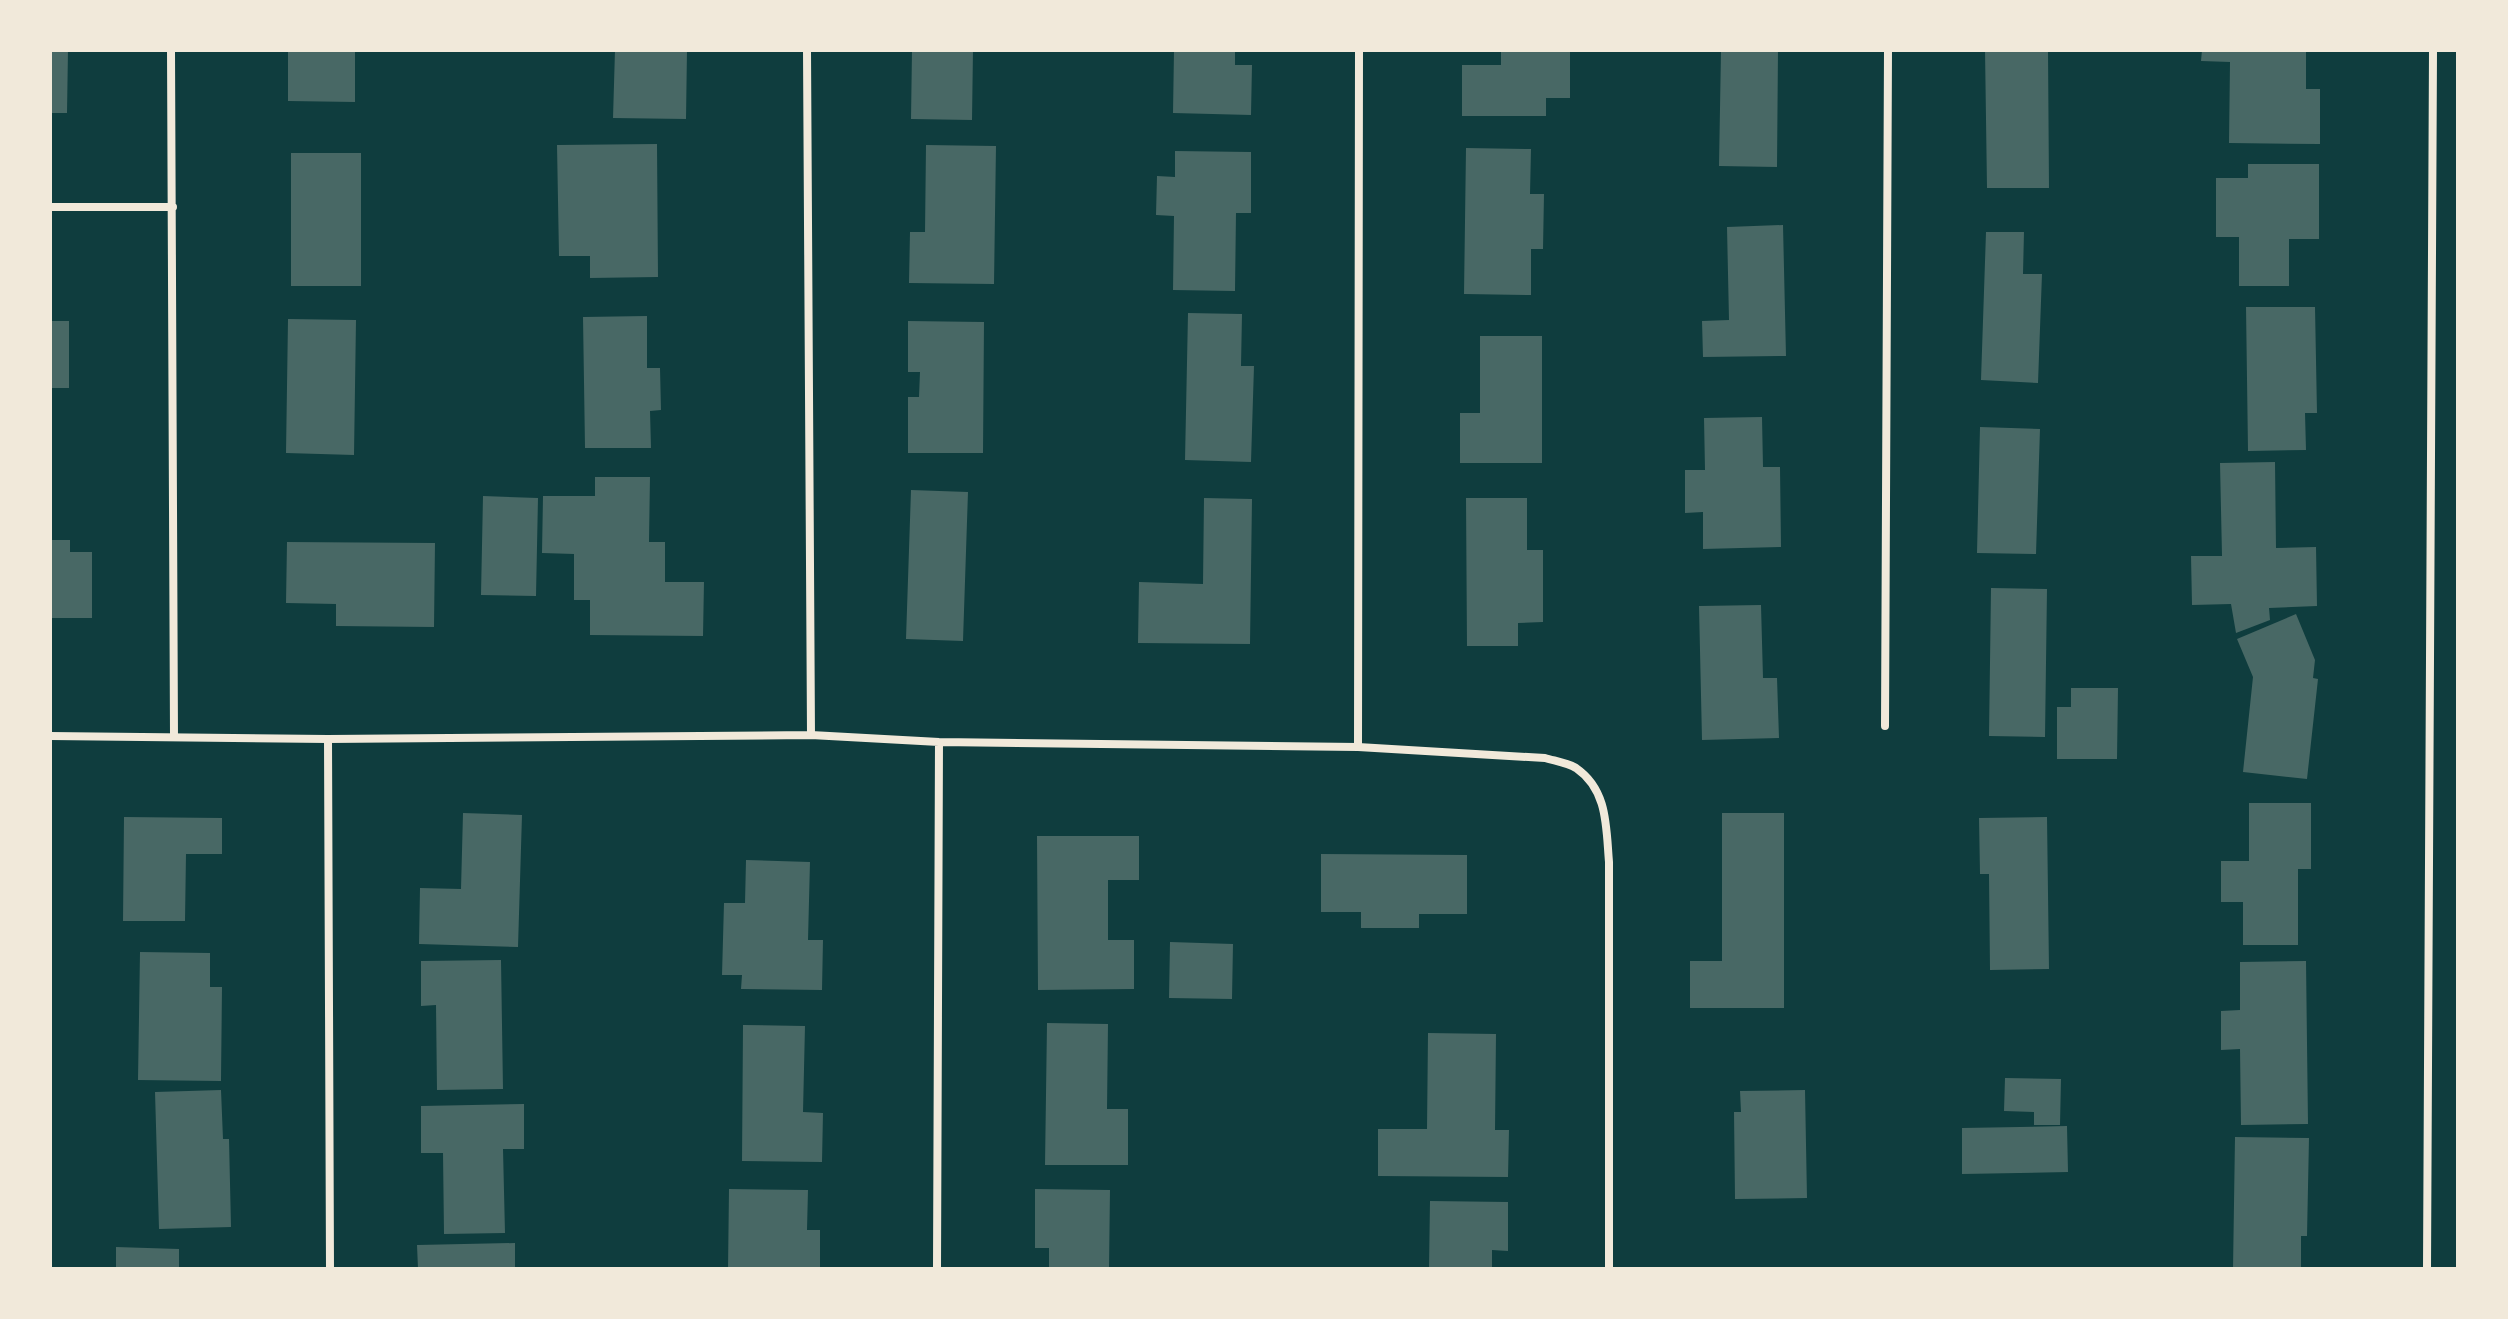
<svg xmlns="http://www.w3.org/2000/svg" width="2508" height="1319" font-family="'Alegreya Sans',sans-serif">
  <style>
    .building { fill: #486865 }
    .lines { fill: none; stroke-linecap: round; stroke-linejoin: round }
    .minor { stroke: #f1e9da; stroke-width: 8 }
  </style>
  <rect width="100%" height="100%" fill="#0f3d3e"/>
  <path class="building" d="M 50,50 L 68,50 L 67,113 L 50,113 Z
    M 288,50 L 355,50 L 355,102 L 288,101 Z
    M 615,50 L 687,50 L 686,119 L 613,118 Z
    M 912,50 L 973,50 L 972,120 L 911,119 Z
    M 1174,50 L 1235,50 L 1235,65 L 1252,65 L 1251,115 L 1173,113 Z
    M 1501,50 L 1570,50 L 1570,98 L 1546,98 L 1546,116 L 1462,116 L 1462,65 L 1501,65 Z
    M 1721,50 L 1778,50 L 1777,167 L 1719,166 Z
    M 1985,50 L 2048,50 L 2049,188 L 1987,188 Z
    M 2202,50 L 2306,50 L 2306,89 L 2320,89 L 2320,144 L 2229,143 L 2230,62 L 2201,61 Z
    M 657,144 L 658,277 L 590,278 L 590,256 L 559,256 L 557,145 Z
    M 926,145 L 996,146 L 994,284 L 909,283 L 910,232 L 925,232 Z
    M 1466,148 L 1531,149 L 1530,194 L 1544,194 L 1543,249 L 1531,249 L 1531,295 L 1464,294 Z
    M 1175,151 L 1251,152 L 1251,213 L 1236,213 L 1235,291 L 1173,290 L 1174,216 L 1156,215 L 1157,176 L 1175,177 Z
    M 291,153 L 361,153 L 361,286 L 291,286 Z
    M 2248,164 L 2319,164 L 2319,239 L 2289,239 L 2289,286 L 2239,286 L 2239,237 L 2216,237 L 2216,178 L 2248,178 Z
    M 1783,225 L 1786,356 L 1703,357 L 1702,321 L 1729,320 L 1727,227 Z
    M 1986,232 L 2024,232 L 2023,274 L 2042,274 L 2038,383 L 1981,380 Z
    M 2246,307 L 2315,307 L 2317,413 L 2305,413 L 2306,450 L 2248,451 Z
    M 1188,313 L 1242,314 L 1241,366 L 1254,366 L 1251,462 L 1185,460 Z
    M 647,316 L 647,368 L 660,368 L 661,410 L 650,411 L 651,448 L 585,448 L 583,317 Z
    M 288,319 L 356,320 L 354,455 L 286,453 Z
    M 50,321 L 69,321 L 69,388 L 50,388 Z
    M 908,321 L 984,322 L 983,453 L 908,453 L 908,397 L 919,397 L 920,372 L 908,372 Z
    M 1480,336 L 1542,336 L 1542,463 L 1460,463 L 1460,413 L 1480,413 Z
    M 1762,417 L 1763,467 L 1780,467 L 1781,547 L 1703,549 L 1703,512 L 1685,513 L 1685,470 L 1705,470 L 1704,418 Z
    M 1980,427 L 2040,429 L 2036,554 L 1977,553 Z
    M 2275,462 L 2276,548 L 2316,547 L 2317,606 L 2269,608 L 2270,620 L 2236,633 L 2231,604 L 2192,605 L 2191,556 L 2222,556 L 2220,463 Z
    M 595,477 L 650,477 L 649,542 L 665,542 L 665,582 L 704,582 L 703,636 L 590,635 L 590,600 L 574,600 L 574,554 L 542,553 L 543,496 L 595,496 Z
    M 911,490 L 968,492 L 963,641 L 906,639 Z
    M 483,496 L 538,498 L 536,596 L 481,595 Z
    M 1204,498 L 1252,499 L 1250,644 L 1138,643 L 1139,582 L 1203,584 Z
    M 1466,498 L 1527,498 L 1527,550 L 1543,550 L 1543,622 L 1518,623 L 1518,646 L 1467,646 Z
    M 50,540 L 70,540 L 70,552 L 92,552 L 92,618 L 50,618 Z
    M 287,542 L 435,543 L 434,627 L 336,626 L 336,604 L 286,603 Z
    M 1991,588 L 2047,589 L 2045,737 L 1989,736 Z
    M 1761,605 L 1763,678 L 1777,678 L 1779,738 L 1702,740 L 1699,606 Z
    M 2296,614 L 2315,660 L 2313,678 L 2318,679 L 2307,779 L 2243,772 L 2253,677 L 2237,639 Z
    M 2071,688 L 2118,688 L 2117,759 L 2057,759 L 2057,707 L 2071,707 Z
    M 2249,803 L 2311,803 L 2311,869 L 2298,869 L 2298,945 L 2243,945 L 2243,902 L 2221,902 L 2221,861 L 2249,861 Z
    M 463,813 L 522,815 L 518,947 L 419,944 L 420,888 L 461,889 Z
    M 1722,813 L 1784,813 L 1784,1008 L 1690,1008 L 1690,961 L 1722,961 Z
    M 124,817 L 222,818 L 222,854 L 186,854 L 185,921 L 123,921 Z
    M 2047,817 L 2049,969 L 1990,970 L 1989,874 L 1980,874 L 1979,818 Z
    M 1037,836 L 1139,836 L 1139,880 L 1108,880 L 1108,940 L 1134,940 L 1134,989 L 1038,990 Z
    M 1321,854 L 1467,855 L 1467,914 L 1419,914 L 1419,928 L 1361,928 L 1361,912 L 1321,912 Z
    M 746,860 L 810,862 L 808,940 L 823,940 L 822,990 L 741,989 L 742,975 L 722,975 L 724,903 L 745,903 Z
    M 1170,942 L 1233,944 L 1232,999 L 1169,998 Z
    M 140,952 L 210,953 L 210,987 L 222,987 L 221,1081 L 138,1080 Z
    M 501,960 L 503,1089 L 437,1090 L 436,1005 L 421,1006 L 421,961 Z
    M 2306,961 L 2308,1124 L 2241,1125 L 2240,1049 L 2221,1050 L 2221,1011 L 2240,1010 L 2240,962 Z
    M 1047,1023 L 1108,1024 L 1107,1109 L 1128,1109 L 1128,1165 L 1045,1165 Z
    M 743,1025 L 805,1026 L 803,1112 L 823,1113 L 822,1162 L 742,1161 Z
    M 1428,1033 L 1496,1034 L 1495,1130 L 1509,1130 L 1508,1177 L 1378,1176 L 1378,1129 L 1427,1129 Z
    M 2005,1078 L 2061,1079 L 2060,1125 L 2034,1125 L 2034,1112 L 2004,1111 Z
    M 221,1090 L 223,1139 L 229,1139 L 231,1227 L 159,1229 L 155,1092 Z
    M 1805,1090 L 1807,1198 L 1735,1199 L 1734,1112 L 1741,1112 L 1740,1091 Z
    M 524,1104 L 524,1149 L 503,1149 L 505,1233 L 444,1234 L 443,1153 L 421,1153 L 421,1106 Z
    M 2067,1126 L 2068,1172 L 1962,1174 L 1962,1128 Z
    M 2235,1137 L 2309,1138 L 2307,1236 L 2301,1236 L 2301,1269 L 2233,1269 Z
    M 729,1189 L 808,1190 L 807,1230 L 820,1230 L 820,1269 L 728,1269 Z
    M 1035,1189 L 1110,1190 L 1109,1269 L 1049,1269 L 1049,1248 L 1035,1248 Z
    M 1430,1201 L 1508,1202 L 1508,1251 L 1492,1250 L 1492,1269 L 1429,1269 Z
    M 515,1243 L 515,1269 L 418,1269 L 417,1245 Z
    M 116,1247 L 179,1249 L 179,1269 L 116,1269 Z"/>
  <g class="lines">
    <path class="minor" d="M 171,50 L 174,736
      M 807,50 L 811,735
      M 50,207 L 173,207
      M 1885,726 L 1888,50
      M 50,736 L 328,739 L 811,735 L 939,742 L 1358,747 L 1545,758 C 1555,761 1568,763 1576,768 C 1608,790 1606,827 1609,862 L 1609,1269
      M 328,739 L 330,1269
      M 1358,747 L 1359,50
      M 937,1269 L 939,742
      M 2427,1269 L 2433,50"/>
  </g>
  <rect width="2508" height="1319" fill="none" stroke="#f1e9da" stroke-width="104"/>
</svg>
